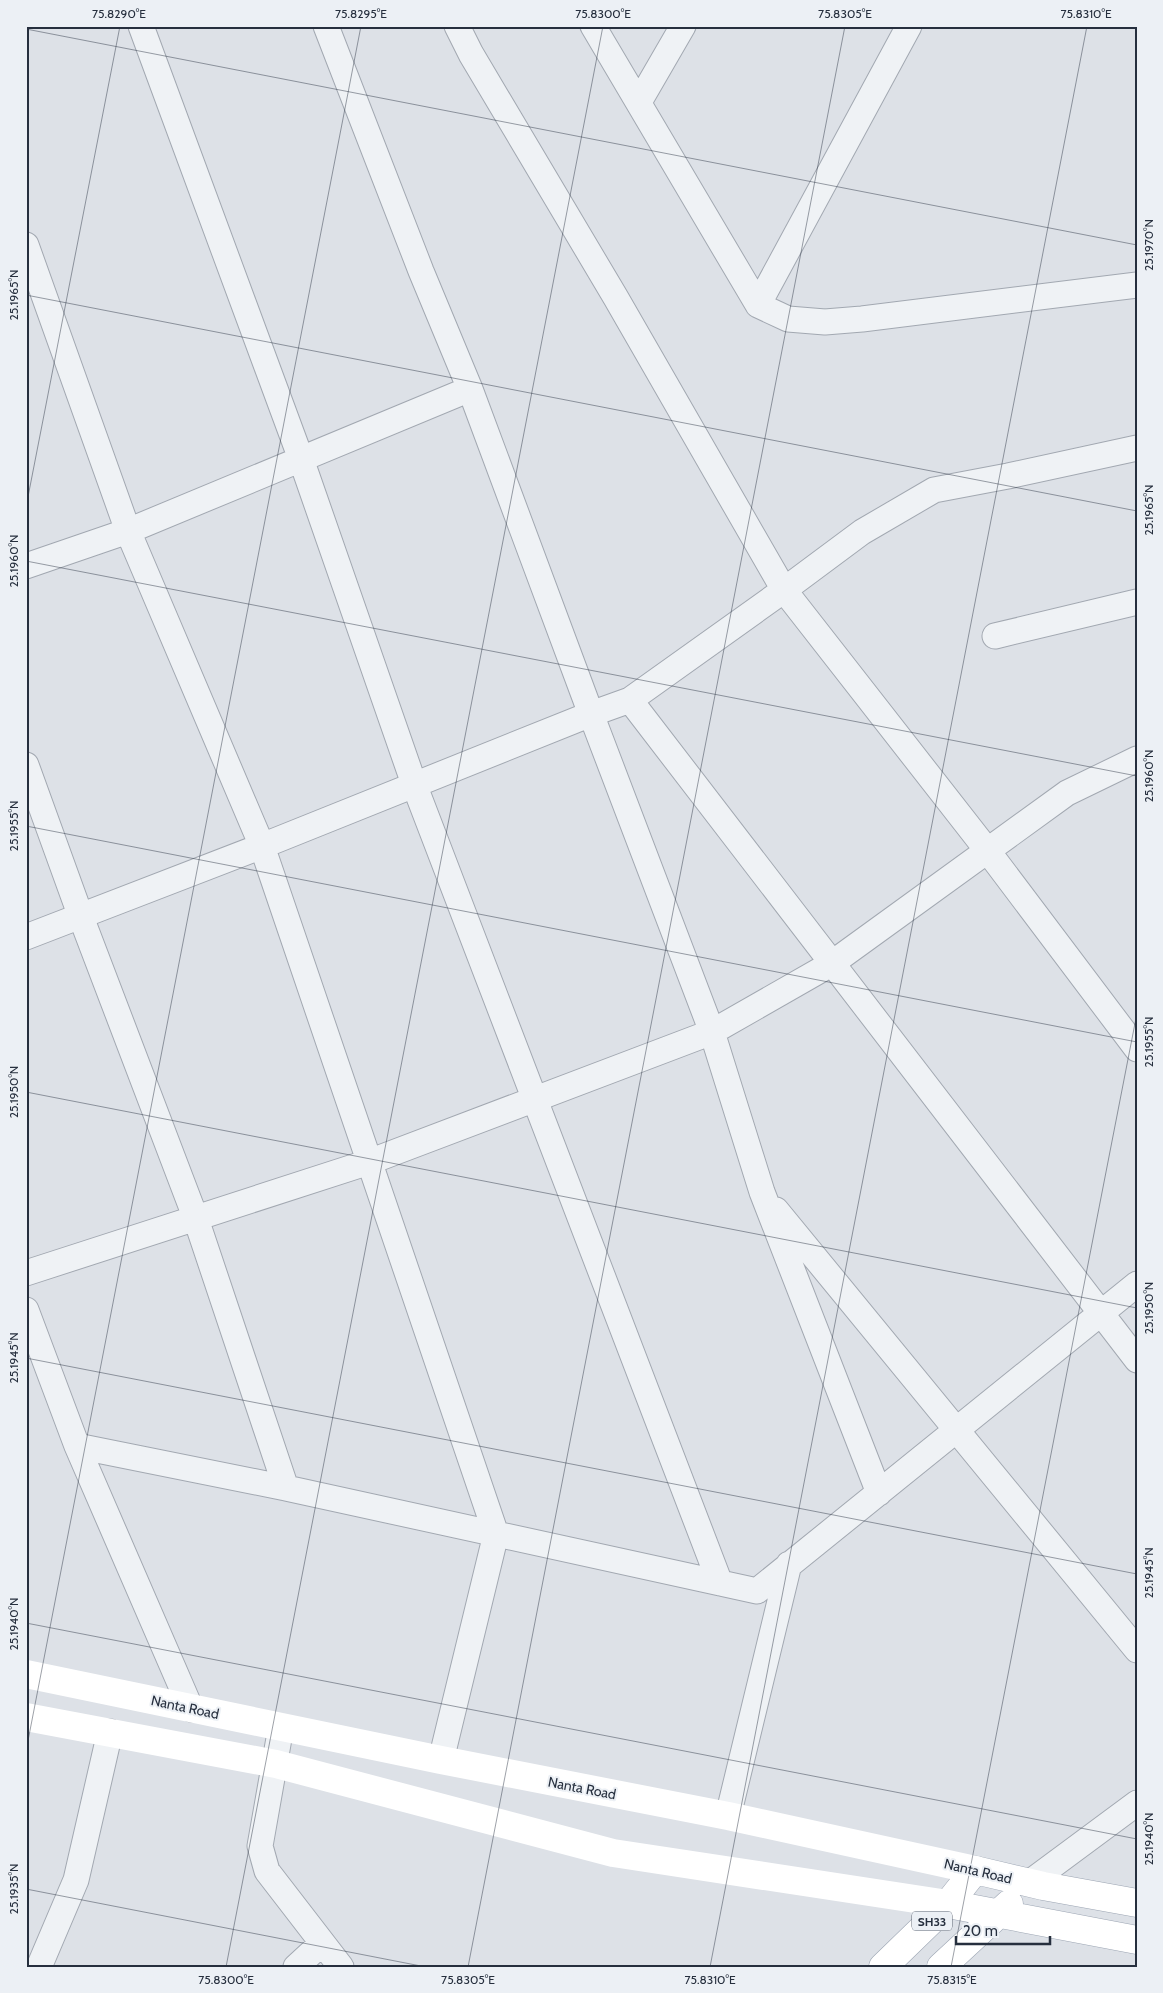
<svg xmlns="http://www.w3.org/2000/svg" width="1163" height="1993" font-family="Cabin,sans-serif">
  <style>
    .lines { fill: none; stroke-linecap: round; stroke-linejoin: round }
    .minor-casing { stroke: #a2a8b1; stroke-width: 27 }
    .primary-casing { stroke: #9ca5b3; stroke-width: 29 }
    .minor { stroke: #eff2f5; stroke-width: 25 }
    .secondary { stroke: #fff; stroke-width: 28 }
    .primary { stroke: #fff; stroke-width: 28 }
    .ticks { fill: none; stroke: #262f3e; stroke-width: 1; stroke-opacity: 0.45 }
    .labels { text-anchor: middle; dominant-baseline: central; stroke-width: 4; stroke-linejoin: round; paint-order: stroke }
    .shield { fill: #ecf0f5; stroke: #616975; stroke-width: 1 }
    .shield-label { font-size: 12px; font-weight: bold; fill: #262f3e }
    .street-label { font-size: 14px; fill: #262f3e; stroke: #ecf0f5 }
    .neatline { fill: none; stroke: #262f3e; stroke-width: 2 }
    .ticks-label { font-size: 12px; text-anchor: middle; fill: #262f3e }
  </style>
  <rect width="100%" height="100%" fill="#dde1e7"/>
  <g class="lines">
    <defs>
      <path id="minor" d="M 141,26 L 301,459 L 414,784 L 720,1583
        M 326,26 L 421,271 L 470,389 L 591,714 L 630,700 L 784,590 L 616,298 L 471,54 L 457,26
        M 593,26 L 758,305 L 909,26
        M 639,102 L 683,26
        M 26,245 L 128,531 L 262,846 L 496,1534 L 441,1760
        M 758,305 L 788,319 L 825,322 L 862,319 L 1137,285
        M 1137,448 L 1008,476 L 934,490 L 862,532 L 784,590 L 987,850 L 1137,1049
        M 26,566 L 128,531 L 470,389
        M 995,636 L 1137,602
        M 630,700 L 1137,1360
        M 26,765 L 81,917 L 196,1219 L 286,1488 L 77,1446
        M 26,937 L 262,846 L 591,714 L 712,1032 L 762,1192 L 879,1493
        M 776,1210 L 1137,1650
        M 26,1273 L 369,1162 L 712,1032 L 831,964 L 1067,793 L 1137,759
        M 26,1310 L 77,1446 L 191,1709
        M 286,1488 L 757,1591 L 1137,1284
        M 281,1727 L 260,1846 L 267,1871 L 341,1967
        M 728,1816 L 789,1564
        M 1029,1883 L 1137,1803
        M 39,1967 L 76,1880 L 110,1732
        M 296,1967 L 322,1943"/>
      <path id="primary" d="M 948,1904 L 1137,1940
        M 883,1967 L 948,1904 L 975,1870 L 1043,1886 L 1137,1903
        M 941,1967 L 1009,1904"/>
    </defs>
    <use href="#minor" class="minor-casing"/>
    <use href="#primary" class="primary-casing"/>
    <use href="#minor" class="minor"/>
    <path class="secondary" d="M 26,1674 L 441,1760 L 728,1816 L 975,1870
      M 26,1717 L 276,1764 L 613,1853 L 948,1904"/>
    <use href="#primary" class="primary"/>
  </g>
  <path class="ticks" d="M 26,29 L 1137,245M 26,295 L 1137,511M 26,507 L 120,26M 26,561 L 1137,776M 26,826 L 1137,1042M 26,1092 L 1137,1308M 26,1358 L 1137,1574M 26,1623 L 1137,1839M 26,1751 L 361,26M 26,1889 L 426,1967M 226,1967 L 603,26M 468,1967 L 845,26M 710,1967 L 1087,26M 951,1967 L 1137,1013"/>
  <g class="labels">
    <rect class="shield" x="912" y="1911.5" width="40" height="19" rx="4"/>
    <g class="shield-label">
      <text x="932" y="1921">SH33</text>
    </g>
    <g class="street-label">
      <text transform="translate(185 1707) rotate(12)">Nanta Road</text>
      <text transform="translate(582 1788) rotate(11)">Nanta Road</text>
      <text transform="translate(978 1871) rotate(13)">Nanta Road</text>
    </g>
  </g>
  <rect width="1163" height="1993" fill="none" stroke="#ecf0f5" stroke-width="55"/>
  <path d="M956 1936v8h94v-8" fill="none" stroke="#262f3e" stroke-width="2.5"/>
  <text x="963" y="1936" font-size="15" fill="#262f3e" stroke="#ecf0f5" stroke-width="4" paint-order="stroke">20 m</text>
  <rect x="28" y="28" width="1108" height="1938" class="neatline"/>
  <g class="ticks-label">
    <text x="119" y="18">75.8290°E</text>
    <text x="361" y="18">75.8295°E</text>
    <text x="603" y="18">75.8300°E</text>
    <text x="845" y="18">75.8305°E</text>
    <text x="1086" y="18">75.8310°E</text>
    <text transform="translate(1149 245) rotate(-90)" y="4">25.1970°N</text>
    <text transform="translate(14 295) rotate(-90)" y="4">25.1965°N</text>
    <text transform="translate(1149 510) rotate(-90)" y="4">25.1965°N</text>
    <text transform="translate(14 561) rotate(-90)" y="4">25.1960°N</text>
    <text transform="translate(1149 776) rotate(-90)" y="4">25.1960°N</text>
    <text transform="translate(14 826) rotate(-90)" y="4">25.1955°N</text>
    <text transform="translate(1149 1042) rotate(-90)" y="4">25.1955°N</text>
    <text transform="translate(14 1092) rotate(-90)" y="4">25.1950°N</text>
    <text transform="translate(1149 1308) rotate(-90)" y="4">25.1950°N</text>
    <text transform="translate(14 1358) rotate(-90)" y="4">25.1945°N</text>
    <text transform="translate(1149 1573) rotate(-90)" y="4">25.1945°N</text>
    <text transform="translate(14 1624) rotate(-90)" y="4">25.1940°N</text>
    <text transform="translate(1149 1839) rotate(-90)" y="4">25.1940°N</text>
    <text transform="translate(14 1889) rotate(-90)" y="4">25.1935°N</text>
    <text x="226" y="1984">75.8300°E</text>
    <text x="468" y="1984">75.8305°E</text>
    <text x="710" y="1984">75.8310°E</text>
    <text x="952" y="1984">75.8315°E</text>
  </g>
</svg>
